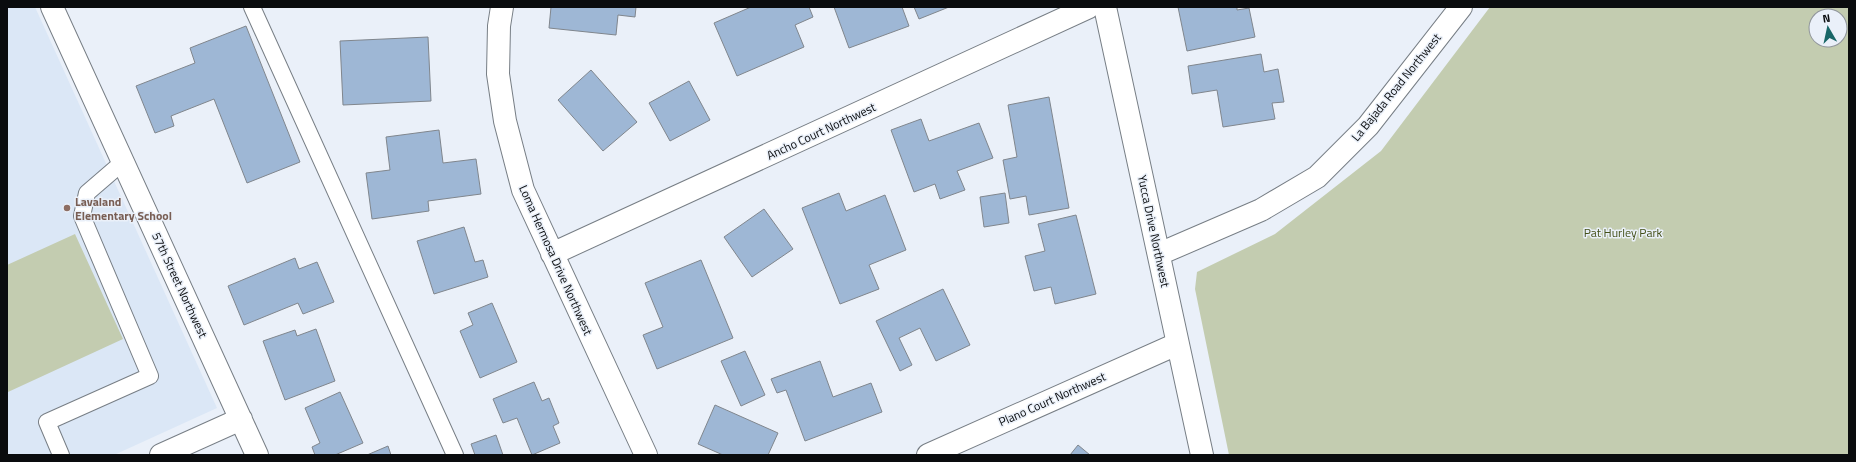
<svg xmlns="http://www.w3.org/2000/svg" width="1856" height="462" font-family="'Titillium Web',sans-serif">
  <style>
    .built { fill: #dbe7f6 }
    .green { fill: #c3ccb0; fill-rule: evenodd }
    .building { fill: #9eb7d5; stroke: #80868d }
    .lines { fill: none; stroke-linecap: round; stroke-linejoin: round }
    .lane-casing { stroke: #777e85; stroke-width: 18 }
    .street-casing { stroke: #777e85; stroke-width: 24 }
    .secondary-casing { stroke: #777e85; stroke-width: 24 }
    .lane { stroke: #fff; stroke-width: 16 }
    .street { stroke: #fff; stroke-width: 22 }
    .secondary { stroke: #fff; stroke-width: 22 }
    .education-dot { fill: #8d6e63; stroke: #eaf0f9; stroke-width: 1.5 }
    .labels { text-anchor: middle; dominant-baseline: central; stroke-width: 3; stroke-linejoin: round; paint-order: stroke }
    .street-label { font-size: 12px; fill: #0a0c0e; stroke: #eaf0f9 }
    .education-label { font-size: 12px; font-weight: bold; fill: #785e54; stroke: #eaf0f9; text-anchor: start }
    .park-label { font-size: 12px; fill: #424f17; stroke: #eaf0f9 }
  </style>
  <rect width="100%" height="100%" fill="#eaf0f9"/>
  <path class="built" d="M 7,7 L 35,7 L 217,408 L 114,455 L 7,455 Z"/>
  <path class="green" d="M 1490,7 L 1849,7 L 1849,455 L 1229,455 L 1195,289 L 1197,272 L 1275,234 L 1381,151 ZM 1816,16 L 1840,16 L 1840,40 L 1816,40 Z
    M 75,234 L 123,339 L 8,392 L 7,389 L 7,265 Z"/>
  <path class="building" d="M 551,7 L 636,7 L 635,17 L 618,15 L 616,35 L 549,28 Z
    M 751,7 L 809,7 L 813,17 L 795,25 L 804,47 L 737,76 L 714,23 Z
    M 834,7 L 902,7 L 909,26 L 849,48 Z
    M 914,7 L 949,7 L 919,19 Z
    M 1178,7 L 1237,7 L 1237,10 L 1249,8 L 1255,37 L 1187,51 Z
    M 246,26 L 300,162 L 247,183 L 214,99 L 171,116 L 174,126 L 155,133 L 136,86 L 195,63 L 190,48 Z
    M 428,37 L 431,101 L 343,105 L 340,41 Z
    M 1261,54 L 1264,72 L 1278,69 L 1284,102 L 1272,103 L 1275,119 L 1223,127 L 1217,90 L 1192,94 L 1188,66 Z
    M 591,70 L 637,122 L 603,151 L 558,100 Z
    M 689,81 L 710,120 L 670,141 L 649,103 Z
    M 1049,97 L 1069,208 L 1029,215 L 1026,196 L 1010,199 L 1003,160 L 1017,157 L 1008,105 Z
    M 921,119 L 929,141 L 979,123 L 993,158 L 957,171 L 965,190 L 940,199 L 935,184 L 914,192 L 891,130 Z
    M 439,130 L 443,163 L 476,159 L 481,194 L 428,201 L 429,211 L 372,219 L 366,173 L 390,170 L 386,137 Z
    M 839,193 L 846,211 L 885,195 L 906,250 L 869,265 L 879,289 L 840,304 L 802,208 Z
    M 1005,193 L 1009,223 L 984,227 L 980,197 Z
    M 764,209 L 793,249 L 752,277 L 724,237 Z
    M 1076,215 L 1096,294 L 1055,304 L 1051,287 L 1034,291 L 1025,256 L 1045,251 L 1038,224 Z
    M 464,227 L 475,262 L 483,260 L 488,277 L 434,294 L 417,241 Z
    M 295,258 L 299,269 L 317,262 L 334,302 L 303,314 L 298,303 L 244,325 L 228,286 Z
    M 701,260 L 733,338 L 657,369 L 643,335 L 663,327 L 645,283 Z
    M 943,289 L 970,345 L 936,361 L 920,328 L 899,338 L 912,365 L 900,371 L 876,321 Z
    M 492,303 L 517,362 L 480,378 L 460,331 L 473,325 L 468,313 Z
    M 316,329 L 335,381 L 285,400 L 263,341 L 295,330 L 297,336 Z
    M 745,351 L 765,395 L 741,406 L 721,361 Z
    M 820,361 L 833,397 L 871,383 L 882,412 L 805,441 L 786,390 L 777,393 L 771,379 Z
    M 534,382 L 542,401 L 549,398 L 559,423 L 553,426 L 560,443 L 532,455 L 517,418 L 503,423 L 493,399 Z
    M 340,392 L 363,443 L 335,455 L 315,455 L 312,447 L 320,443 L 305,408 Z
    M 715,405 L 778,433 L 768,455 L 723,455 L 698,444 Z
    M 496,435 L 503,455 L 475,455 L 471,444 Z
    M 1078,445 L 1090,455 L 1070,455 Z
    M 388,446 L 391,455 L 367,455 Z"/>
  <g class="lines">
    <defs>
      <path id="lane" d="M 252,7 L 455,455
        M 61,455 L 47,422 L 150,376 L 82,216 L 87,193 L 123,162"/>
      <path id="street" d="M 502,7 L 499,26 L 498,74 L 505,121 L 523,190 L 646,455
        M 552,254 L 1089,7
        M 1159,254 L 1261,210 L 1317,177 L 1368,126 L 1461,7
        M 928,455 L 1177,344"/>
      <path id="secondary" d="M 52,7 L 257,455
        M 1105,7 L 1202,455
        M 161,455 L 241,419"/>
    </defs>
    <use href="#lane" class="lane-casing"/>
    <use href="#street" class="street-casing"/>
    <use href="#secondary" class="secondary-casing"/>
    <use href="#lane" class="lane"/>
    <use href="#street" class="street"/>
    <use href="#secondary" class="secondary"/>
  </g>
  <circle class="education-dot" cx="67" cy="208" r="4"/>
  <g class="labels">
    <g class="street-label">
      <text transform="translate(1396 87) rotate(-51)">La Bajada Road Northwest</text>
      <text transform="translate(821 131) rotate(-25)">Ancho Court Northwest</text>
      <text transform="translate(1154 231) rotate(78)">Yucca Drive Northwest</text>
      <text transform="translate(556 260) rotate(66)">Loma Hermosa Drive Northwest</text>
      <text transform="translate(180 285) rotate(65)">57th Street Northwest</text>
      <text transform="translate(1052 399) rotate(-24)">Plano Court Northwest</text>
    </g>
    <g class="education-label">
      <text x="75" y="201">Lavaland<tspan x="75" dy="14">Elementary School</tspan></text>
    </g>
    <g class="park-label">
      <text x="1623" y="232">Pat Hurley Park</text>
    </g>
  </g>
  <rect width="1856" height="462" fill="none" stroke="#0a0c0e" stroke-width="16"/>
  <g transform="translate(1828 28) rotate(351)"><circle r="19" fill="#eaf0f9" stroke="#90959b"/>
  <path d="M0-3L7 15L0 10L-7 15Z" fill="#186667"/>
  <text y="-6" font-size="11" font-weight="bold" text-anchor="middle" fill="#0a0c0e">N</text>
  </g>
</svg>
